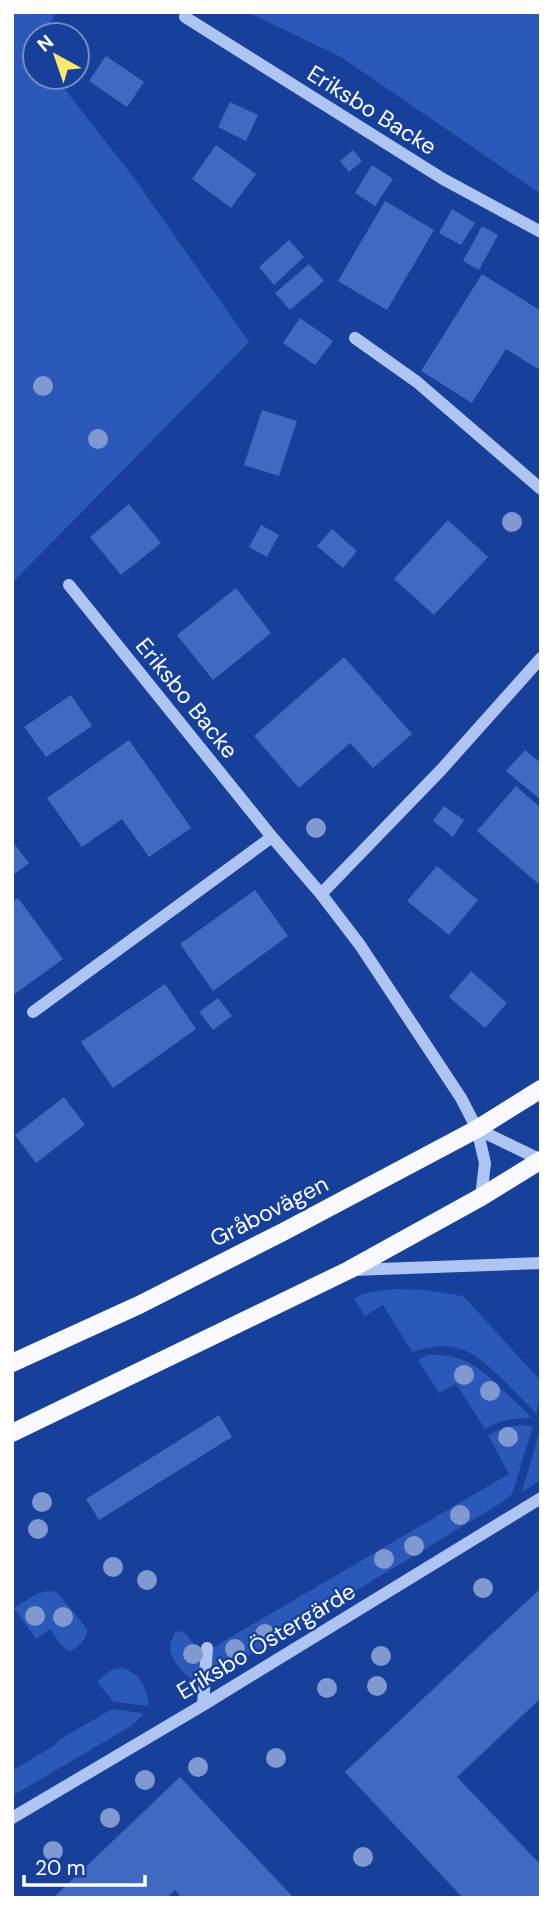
<svg xmlns="http://www.w3.org/2000/svg" width="553" height="1910" font-family="'DM Sans',sans-serif">
  <style>
    .green { fill: #2b59b9 }
    .building { fill: #4069c2 }
    .lines { fill: none; stroke-linecap: round; stroke-linejoin: round }
    .minor { stroke: #aec4f2; stroke-width: 12 }
    .major { stroke: #f9faff; stroke-width: 18 }
    .tree { fill: #8099d0 }
    .labels { text-anchor: middle; dominant-baseline: central; stroke-width: 5; stroke-linejoin: round; paint-order: stroke }
    .street-label { font-size: 23px; fill: #fff; stroke: #17409b }
  </style>
  <rect width="100%" height="100%" fill="#17409b"/>
  <path class="green" d="M 12,12 L 56,12 L 43,35 L 35,35 L 35,77 L 55,77 L 134,178 L 249,342 L 12,583 Z
    M 247,12 L 541,12 L 541,194 L 341,57 Z
    M 393,1289 L 426,1290 L 463,1296 L 541,1381 L 541,1393 L 536,1413 C 519,1397 486,1359 466,1351 C 448,1343 429,1346 412,1352 L 383,1305 L 365,1316 L 354,1299 L 362,1294 Z
    M 427,1355 C 464,1353 482,1369 507,1394 C 515,1402 524,1409 531,1418 C 515,1418 499,1420 485,1429 L 456,1384 L 439,1393 L 418,1360 Z
    M 521,1425 L 533,1426 L 512,1494 L 501,1503 L 213,1677 C 208,1680 203,1683 197,1681 C 186,1680 171,1659 170,1648 C 170,1642 173,1637 175,1632 L 183,1631 L 202,1654 L 509,1474 L 488,1435 L 505,1427 Z
    M 541,1426 L 541,1480 L 522,1492 Z
    M 50,1591 L 57,1592 L 87,1629 C 87,1639 80,1645 71,1651 C 61,1649 56,1637 50,1629 L 36,1639 L 14,1608 L 38,1593 Z
    M 121,1668 C 141,1673 146,1687 149,1706 L 114,1702 L 97,1682 L 111,1670 Z
    M 112,1709 L 141,1713 L 143,1715 L 131,1726 L 12,1796 L 12,1771 L 55,1745 L 59,1740 Z"/>
  <path class="building" d="M 106,56 L 144,82 L 127,107 L 89,81 Z
    M 230,102 L 258,115 L 246,141 L 218,127 Z
    M 216,145 L 256,174 L 231,208 L 192,179 Z
    M 353,150 L 362,161 L 349,172 L 340,161 Z
    M 372,165 L 393,179 L 375,206 L 355,193 Z
    M 385,201 L 434,230 L 387,310 L 338,281 Z
    M 452,209 L 475,223 L 461,245 L 439,233 Z
    M 482,226 L 498,235 L 479,270 L 463,261 Z
    M 289,240 L 304,257 L 274,285 L 259,267 Z
    M 309,264 L 324,281 L 290,310 L 275,293 Z
    M 482,274 L 541,311 L 541,364 L 538,369 L 506,349 L 472,403 L 421,371 Z
    M 300,318 L 333,341 L 315,365 L 283,343 Z
    M 262,410 L 297,421 L 279,476 L 244,465 Z
    M 129,504 L 161,543 L 121,575 L 90,537 Z
    M 448,520 L 488,557 L 434,615 L 394,579 Z
    M 261,525 L 279,535 L 267,557 L 249,547 Z
    M 332,529 L 357,551 L 343,568 L 317,546 Z
    M 236,588 L 271,633 L 213,680 L 177,635 Z
    M 344,657 L 412,734 L 373,768 L 350,743 L 299,788 L 254,736 Z
    M 71,695 L 92,726 L 46,757 L 24,727 Z
    M 129,740 L 191,828 L 149,857 L 122,819 L 82,847 L 47,798 Z
    M 525,750 L 541,763 L 541,800 L 506,771 Z
    M 516,786 L 541,808 L 541,886 L 477,831 Z
    M 444,806 L 464,820 L 453,837 L 433,821 Z
    M 12,841 L 29,863 L 12,876 Z
    M 437,866 L 478,900 L 449,935 L 407,901 Z
    M 255,890 L 288,936 L 213,991 L 180,944 Z
    M 18,898 L 63,959 L 12,996 L 12,902 Z
    M 471,971 L 507,1003 L 485,1028 L 449,997 Z
    M 165,984 L 196,1029 L 113,1088 L 81,1042 Z
    M 218,998 L 232,1016 L 213,1030 L 199,1012 Z
    M 64,1097 L 85,1125 L 36,1163 L 15,1135 Z
    M 219,1415 L 232,1437 L 99,1520 L 86,1499 Z
    M 541,1588 L 541,1698 L 457,1777 L 541,1865 L 541,1898 L 463,1898 L 345,1772 Z
    M 180,1777 L 294,1898 L 182,1898 L 175,1890 L 166,1898 L 53,1898 Z"/>
  <g class="lines">
    <path class="minor" d="M 185,17 L 443,179 L 541,232
      M 355,338 L 417,382 L 541,489
      M 69,585 L 272,837 L 321,894 L 360,945 L 461,1098 L 477,1129 L 485,1163 L 481,1197
      M 321,894 L 441,770 L 541,658
      M 33,1012 L 272,837
      M 477,1129 L 541,1160
      M 353,1270 L 541,1263
      M 203,1705 L 207,1648
      M 12,1818 L 203,1705 L 541,1498"/>
    <path class="major" d="M 12,1363 L 139,1305 L 283,1232 L 477,1129 L 541,1089
      M 12,1433 L 349,1270 L 481,1197 L 541,1160"/>
  </g>
  <g class="tree">
    <circle cx="43" cy="386" r="10"/>
    <circle cx="98" cy="439" r="10"/>
    <circle cx="512" cy="522" r="10"/>
    <circle cx="316" cy="828" r="10"/>
    <circle cx="464" cy="1375" r="10"/>
    <circle cx="490" cy="1391" r="10"/>
    <circle cx="508" cy="1437" r="10"/>
    <circle cx="42" cy="1502" r="10"/>
    <circle cx="460" cy="1515" r="10"/>
    <circle cx="38" cy="1529" r="10"/>
    <circle cx="414" cy="1546" r="10"/>
    <circle cx="384" cy="1559" r="10"/>
    <circle cx="113" cy="1567" r="10"/>
    <circle cx="147" cy="1580" r="10"/>
    <circle cx="483" cy="1588" r="10"/>
    <circle cx="35" cy="1616" r="10"/>
    <circle cx="63" cy="1617" r="10"/>
    <circle cx="265" cy="1634" r="10"/>
    <circle cx="235" cy="1649" r="10"/>
    <circle cx="193" cy="1654" r="10"/>
    <circle cx="381" cy="1656" r="10"/>
    <circle cx="377" cy="1686" r="10"/>
    <circle cx="327" cy="1688" r="10"/>
    <circle cx="276" cy="1758" r="10"/>
    <circle cx="198" cy="1767" r="10"/>
    <circle cx="145" cy="1780" r="10"/>
    <circle cx="110" cy="1818" r="10"/>
    <circle cx="53" cy="1851" r="10"/>
    <circle cx="363" cy="1857" r="10"/>
  </g>
  <g class="labels">
    <g class="street-label">
      <text transform="translate(372 110) rotate(32)">Eriksbo Backe</text>
      <text transform="translate(187 698) rotate(51)">Eriksbo Backe</text>
      <text transform="translate(269 1211) rotate(-27)">Gråbovägen</text>
      <text transform="translate(266 1641) rotate(-31)">Eriksbo Östergärde</text>
    </g>
  </g>
  <rect width="553" height="1910" fill="none" stroke="#ffffff" stroke-width="28"/>
  <g transform="translate(56 56) rotate(320)"><circle r="33" fill="#17409b" stroke="#748cc3" stroke-width="2"/>
  <path d="M0-5L12 26L0 18L-12 26Z" fill="#ffe86f"/>
  <text y="-10" font-size="19" font-weight="bold" text-anchor="middle" fill="#ffffff">N</text>
  </g>
  <path d="M24 1875v10h121v-10" fill="none" stroke="#ffffff" stroke-width="3.5"/>
  <text x="35" y="1875" font-size="21" fill="#ffffff" stroke="#17409b" stroke-width="5" paint-order="stroke">20 m</text>
</svg>
